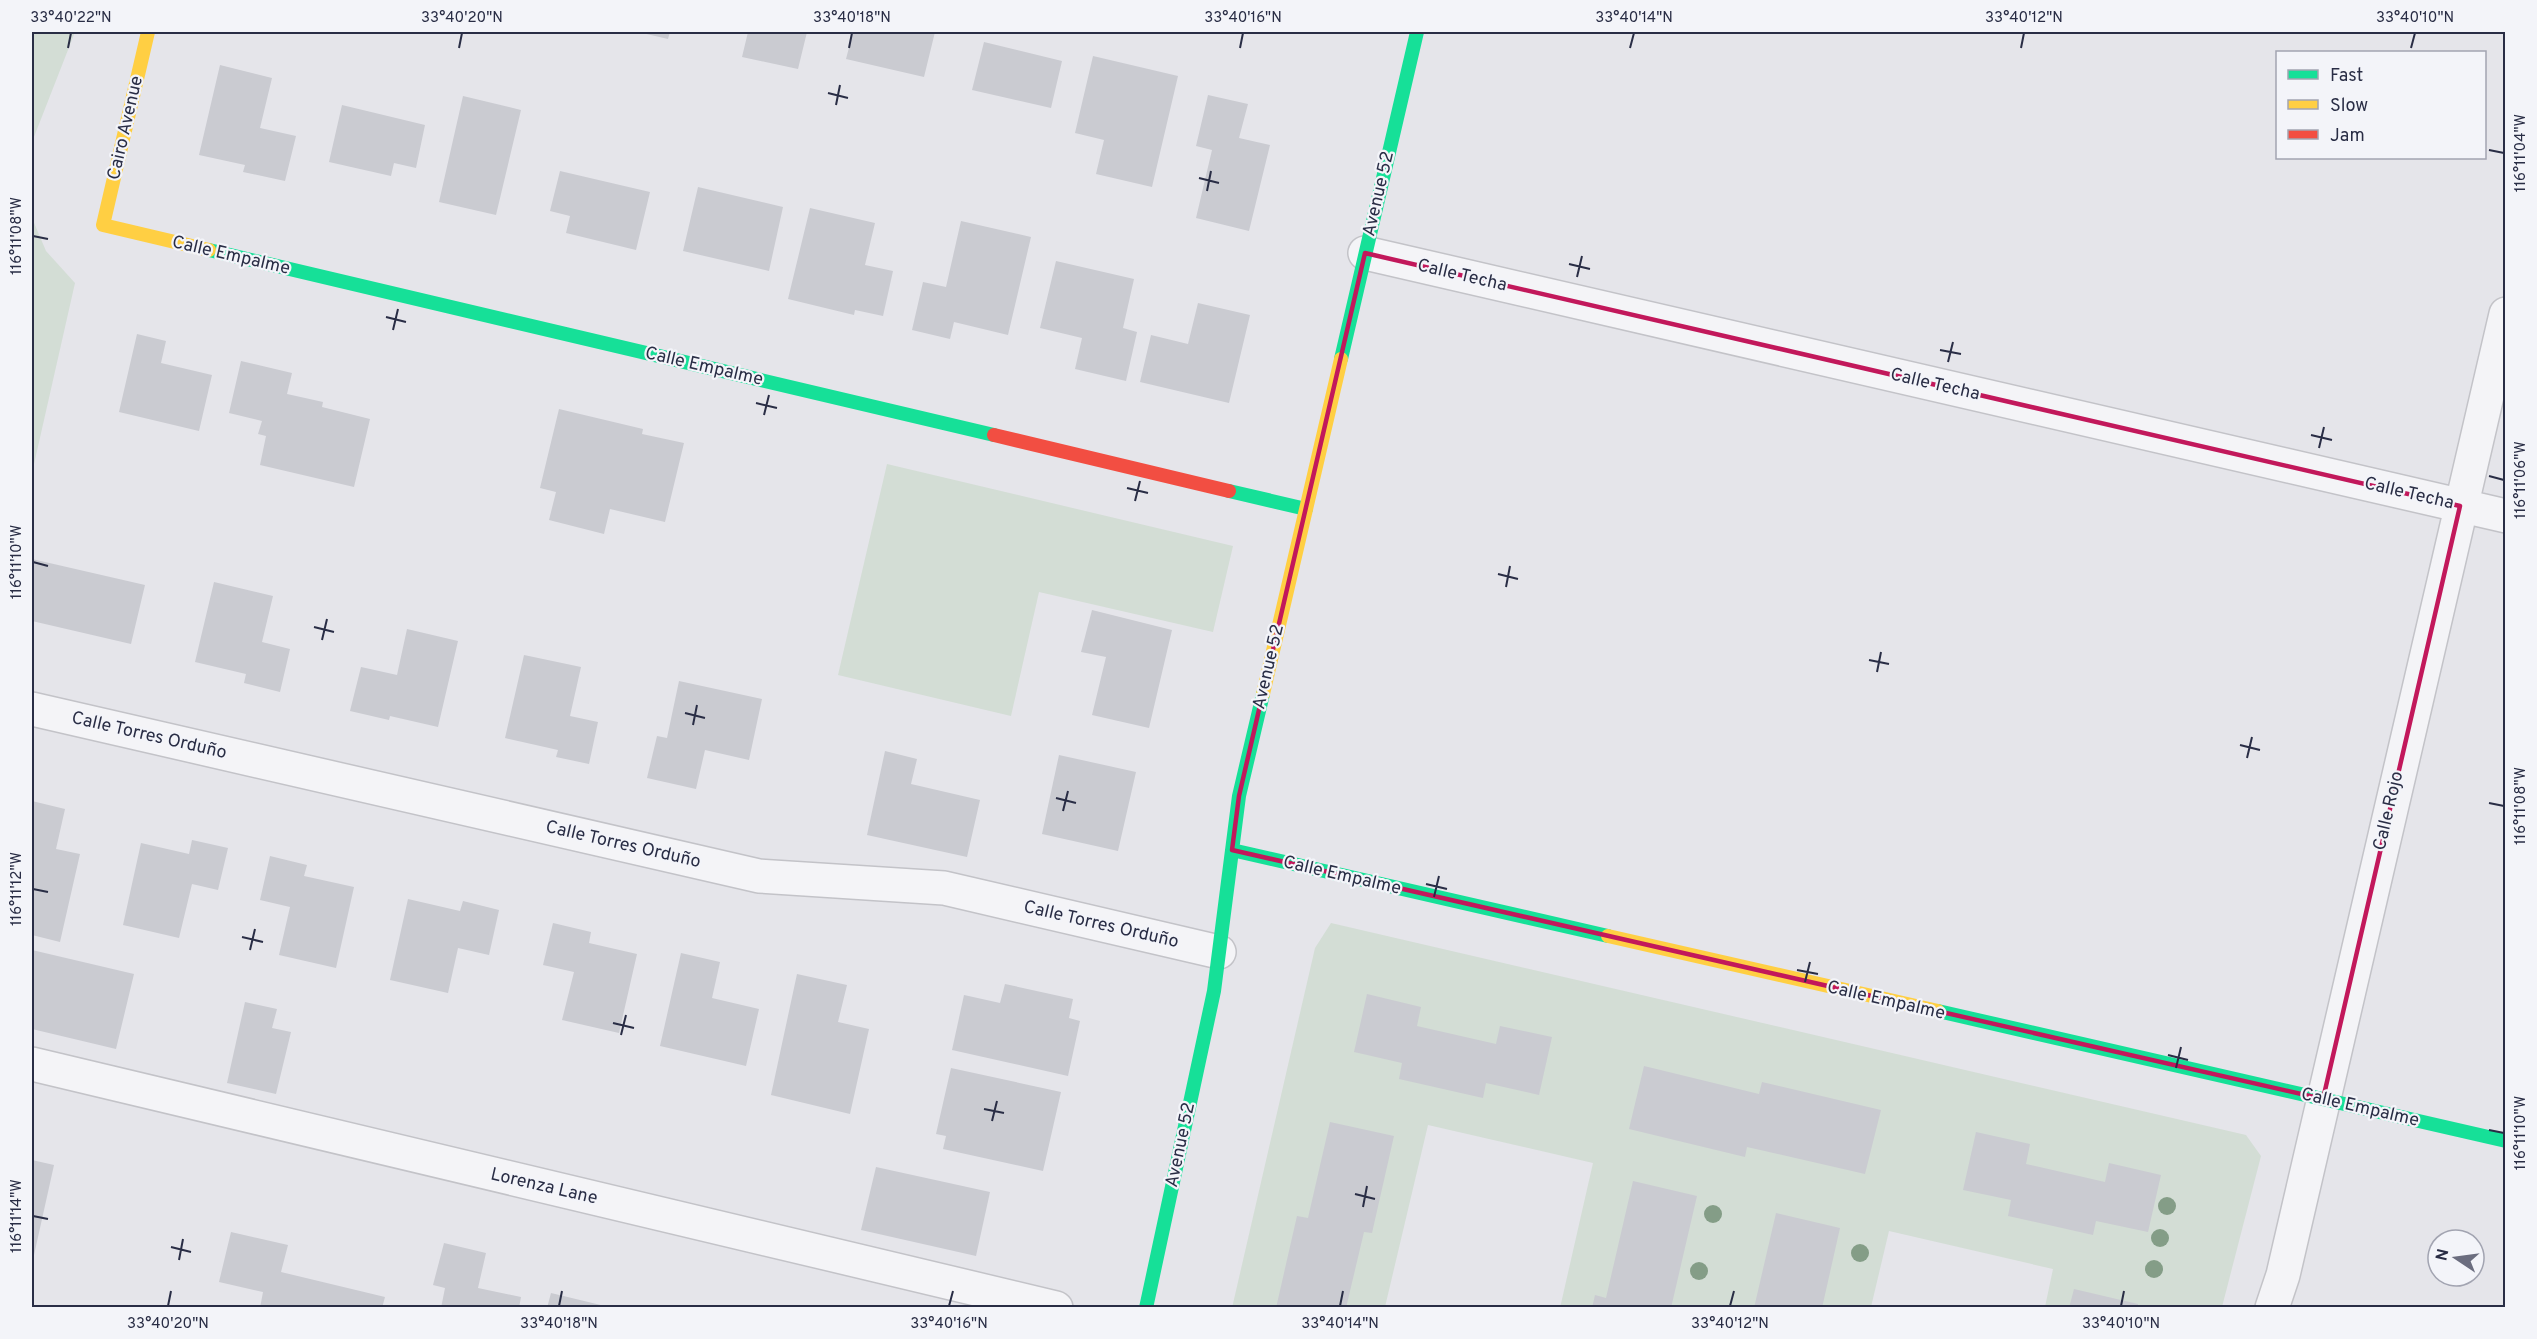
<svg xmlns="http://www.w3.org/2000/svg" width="2537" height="1339" font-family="Overpass,sans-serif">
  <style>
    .green { fill: #d3ddd5 }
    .building { fill: #cacbd1 }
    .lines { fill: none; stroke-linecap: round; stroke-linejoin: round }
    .street-casing { stroke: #c3c3c8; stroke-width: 36 }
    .street { stroke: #f4f4f7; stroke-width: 33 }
    .fast { stroke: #16e098; stroke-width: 14 }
    .slow { stroke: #ffcf43; stroke-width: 14 }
    .jam { stroke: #f24e42; stroke-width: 14 }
    .tree { fill: #849d87 }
    .marked { fill: none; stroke: #c2185b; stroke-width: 4.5; stroke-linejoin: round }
    .ticks { fill: none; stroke: #292d45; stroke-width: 2 }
    .labels { text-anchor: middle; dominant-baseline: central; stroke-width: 4.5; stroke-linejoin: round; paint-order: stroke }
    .street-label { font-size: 18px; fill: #292d45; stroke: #f3f4f9 }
    .neatline { fill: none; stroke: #292d45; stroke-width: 2 }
    .ticks-label { font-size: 15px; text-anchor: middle; fill: #292d45 }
  </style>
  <rect width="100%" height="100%" fill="#e5e5ea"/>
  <path class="green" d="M 32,32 L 75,32 L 32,142 Z
    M 32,218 L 46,251 L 75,283 L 32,473 Z
    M 887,464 L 1233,546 L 1213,632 L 1039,592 L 1011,716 L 838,675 Z
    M 1331,923 L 2246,1135 L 2261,1156 L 2222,1307 L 2045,1307 L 2053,1269 L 1889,1231 L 1871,1307 L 1560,1308 L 1593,1163 L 1428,1125 L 1385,1307 L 1232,1308 L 1315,948 Z"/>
  <path class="building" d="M 638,32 L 670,32 L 668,39 Z
    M 748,32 L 807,32 L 798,69 L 742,57 Z
    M 853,32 L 935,32 L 924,77 L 846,59 Z
    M 984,42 L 1062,61 L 1051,108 L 972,90 Z
    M 1093,56 L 1178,76 L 1152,187 L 1096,174 L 1104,140 L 1075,133 Z
    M 220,65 L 272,78 L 260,128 L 296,136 L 285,181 L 243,172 L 245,165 L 199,155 Z
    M 1208,95 L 1248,104 L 1239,138 L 1270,145 L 1249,231 L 1196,218 L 1212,150 L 1196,146 Z
    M 463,96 L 521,110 L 496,215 L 439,202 Z
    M 342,105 L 425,125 L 416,168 L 394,163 L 391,176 L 329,162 Z
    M 560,171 L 650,192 L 636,250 L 566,233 L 570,216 L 550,211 Z
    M 698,187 L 783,207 L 769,271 L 683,251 Z
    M 810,208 L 875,223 L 865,265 L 893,271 L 883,316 L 855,310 L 854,315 L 788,299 Z
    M 961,221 L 1031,237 L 1008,335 L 954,322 L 950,339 L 912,330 L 923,282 L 946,287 Z
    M 1056,261 L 1134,279 L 1123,328 L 1137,332 L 1126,381 L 1075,369 L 1082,338 L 1040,328 Z
    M 1198,303 L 1250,315 L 1229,403 L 1140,382 L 1151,335 L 1188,344 Z
    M 137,334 L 166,341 L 161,363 L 212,375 L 199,431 L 119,412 Z
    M 241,361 L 292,373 L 287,394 L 323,402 L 322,407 L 370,419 L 354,487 L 260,465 L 266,436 L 258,434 L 262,421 L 229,413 Z
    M 559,409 L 643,429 L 642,434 L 684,443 L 665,522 L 610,509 L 604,534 L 549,520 L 556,492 L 540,488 Z
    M 32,559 L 145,585 L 131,644 L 32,621 Z
    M 214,582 L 273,596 L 262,642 L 290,649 L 280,692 L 244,683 L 246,674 L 195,662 Z
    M 1092,610 L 1172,630 L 1149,728 L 1092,715 L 1106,657 L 1081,652 Z
    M 407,629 L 458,641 L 438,727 L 390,716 L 389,720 L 350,711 L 361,667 L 397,675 Z
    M 524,655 L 581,667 L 570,716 L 598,722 L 589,764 L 556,757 L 558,750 L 505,738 Z
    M 679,681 L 762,699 L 749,760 L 705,750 L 696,789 L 647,778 L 657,736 L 667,738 Z
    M 885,751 L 917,759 L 911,784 L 980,800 L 967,857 L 867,835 Z
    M 1059,755 L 1136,772 L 1118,851 L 1042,834 Z
    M 32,801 L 65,809 L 56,849 L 80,854 L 60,942 L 32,935 Z
    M 192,840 L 228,848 L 218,890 L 192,884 L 179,938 L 123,925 L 141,843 L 189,854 Z
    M 270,856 L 307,865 L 304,876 L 354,887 L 336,968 L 279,955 L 290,907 L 260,900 Z
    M 408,899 L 460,911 L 463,901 L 499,910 L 489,955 L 458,948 L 448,993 L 390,980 Z
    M 553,923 L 591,932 L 589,943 L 637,954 L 619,1033 L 562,1020 L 574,972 L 543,965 Z
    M 32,950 L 134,974 L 116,1049 L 32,1029 Z
    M 681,953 L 720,962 L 712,998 L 759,1009 L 746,1066 L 660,1046 Z
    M 797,974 L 847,985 L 838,1022 L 869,1029 L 850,1114 L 771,1095 Z
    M 1005,984 L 1073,999 L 1069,1018 L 1080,1021 L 1068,1076 L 952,1050 L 964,995 L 1000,1003 Z
    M 1367,994 L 1421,1007 L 1417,1026 L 1496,1044 L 1500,1026 L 1552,1037 L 1539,1095 L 1486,1083 L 1483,1098 L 1399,1079 L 1402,1063 L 1354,1052 Z
    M 245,1002 L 277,1009 L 272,1028 L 291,1032 L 276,1094 L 227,1083 Z
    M 1644,1066 L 1759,1094 L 1762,1082 L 1881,1110 L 1865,1174 L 1747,1147 L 1745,1157 L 1629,1129 Z
    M 951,1068 L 1061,1092 L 1043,1171 L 943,1149 L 946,1136 L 936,1134 Z
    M 1330,1122 L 1394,1136 L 1372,1233 L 1364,1232 L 1346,1308 L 1276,1308 L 1297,1216 L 1308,1218 Z
    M 1976,1132 L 2030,1144 L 2026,1164 L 2105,1182 L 2109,1163 L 2161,1175 L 2148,1232 L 2096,1221 L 2093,1235 L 2008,1216 L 2011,1200 L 1963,1190 Z
    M 32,1160 L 54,1165 L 34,1255 L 32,1254 Z
    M 876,1167 L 990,1192 L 976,1256 L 861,1230 Z
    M 1633,1181 L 1697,1196 L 1671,1308 L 1592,1308 L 1595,1295 L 1606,1298 Z
    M 1776,1213 L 1840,1228 L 1822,1308 L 1754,1308 Z
    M 231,1232 L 288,1245 L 281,1272 L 385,1297 L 382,1308 L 260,1308 L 263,1292 L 219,1282 Z
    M 444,1243 L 486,1253 L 478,1288 L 521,1297 L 519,1308 L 441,1308 L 445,1288 L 433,1285 Z
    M 2074,1289 L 2138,1304 L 2138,1308 L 2069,1308 Z
    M 551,1293 L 609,1307 L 609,1308 L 547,1308 Z"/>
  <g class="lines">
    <defs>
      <path id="street" d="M 1365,253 L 2506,516
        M 32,709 L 759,876 L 944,888 L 1219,952
        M 32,1064 L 1056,1308
        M 2272,1308 L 2283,1275 L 2506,314"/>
    </defs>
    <use href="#street" class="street-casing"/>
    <use href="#street" class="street"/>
    <path class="fast" d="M 209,250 L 994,435
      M 1341,359 L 1417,32
      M 1229,491 L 1306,509
      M 1232,850 L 1608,936
      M 1938,1011 L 2506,1141
      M 1146,1308 L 1214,991 L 1239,796 L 1263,694"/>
    <path class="slow" d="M 148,32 L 103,225 L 209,250
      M 1263,694 L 1341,359
      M 1608,936 L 1938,1011"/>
    <path class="jam" d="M 994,435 L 1229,491"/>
  </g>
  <g class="tree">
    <circle cx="2167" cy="1206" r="9"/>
    <circle cx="1713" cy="1214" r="9"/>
    <circle cx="2160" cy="1238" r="9"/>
    <circle cx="1860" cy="1253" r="9"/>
    <circle cx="2154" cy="1269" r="9"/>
    <circle cx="1699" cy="1271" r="9"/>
  </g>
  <path class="marked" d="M 1365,253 L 2460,506 L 2323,1099 L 1232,850 L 1239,796 Z"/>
  <path class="ticks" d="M 68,48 L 71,33M 459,48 L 462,33M 849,48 L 852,33M 1240,48 L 1243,33M 1630,48 L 1634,33M 2021,48 L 2024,33M 2411,48 L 2415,33M 828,93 L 848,98M 836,105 L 840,85M 2489,150 L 2504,153M 1199,178 L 1219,183M 1207,191 L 1211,171M 33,236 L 48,239M 1569,264 L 1590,269M 1577,277 L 1582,256M 386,317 L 406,322M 393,330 L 398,309M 1940,350 L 1961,354M 1948,362 L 1953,342M 756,403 L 777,408M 764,415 L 769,395M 2311,435 L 2332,440M 2319,448 L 2324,427M 2489,476 L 2504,480M 1127,488 L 1148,493M 1135,501 L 1140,481M 33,562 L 48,566M 1498,574 L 1518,579M 1506,587 L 1510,566M 314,627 L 334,632M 322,640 L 327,619M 1869,660 L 1889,664M 1877,672 L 1881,652M 685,713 L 705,718M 693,725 L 697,705M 2240,745 L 2260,750M 2247,758 L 2252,737M 1056,798 L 1076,803M 2489,803 L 2504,806M 1063,811 L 1068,791M 1426,884 L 1447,889M 33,889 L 48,892M 1434,897 L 1439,876M 242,937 L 263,942M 250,950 L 255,929M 1797,970 L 1818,974M 1805,982 L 1810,962M 613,1023 L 634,1028M 621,1035 L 626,1015M 2168,1055 L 2188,1060M 2176,1068 L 2181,1047M 984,1109 L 1004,1113M 992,1121 L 997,1101M 2489,1130 L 2504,1133M 1355,1194 L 1375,1199M 1363,1207 L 1367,1186M 33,1216 L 48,1219M 171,1247 L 191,1252M 179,1260 L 183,1239M 168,1306 L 171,1291M 559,1306 L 562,1291M 949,1306 L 953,1291M 1340,1306 L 1343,1291M 1730,1306 L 1734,1291M 2121,1306 L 2124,1291"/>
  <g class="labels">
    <g class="street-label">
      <text transform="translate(126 128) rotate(-77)">Cairo Avenue</text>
      <text transform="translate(1379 194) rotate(-77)">Avenue 52</text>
      <text transform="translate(231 256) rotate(13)">Calle Empalme</text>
      <text transform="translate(1462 276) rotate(13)">Calle Techa</text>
      <text transform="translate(704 367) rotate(13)">Calle Empalme</text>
      <text transform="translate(1935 385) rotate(13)">Calle Techa</text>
      <text transform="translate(2409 494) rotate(13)">Calle Techa</text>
      <text transform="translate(1269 667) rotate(-77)">Avenue 52</text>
      <text transform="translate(149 736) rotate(13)">Calle Torres Orduño</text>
      <text transform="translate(2389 811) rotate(-77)">Calle Rojo</text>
      <text transform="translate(623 845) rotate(13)">Calle Torres Orduño</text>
      <text transform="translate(1342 876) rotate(13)">Calle Empalme</text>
      <text transform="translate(1101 925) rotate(13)">Calle Torres Orduño</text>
      <text transform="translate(1886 1001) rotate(13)">Calle Empalme</text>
      <text transform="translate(2360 1108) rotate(13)">Calle Empalme</text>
      <text transform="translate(1181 1145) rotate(-78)">Avenue 52</text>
      <text transform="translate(544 1187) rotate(13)">Lorenza Lane</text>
    </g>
  </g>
  <rect width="2537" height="1339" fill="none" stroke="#f3f4f9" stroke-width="66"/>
  <rect x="2276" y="51" width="210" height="108" fill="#f3f4f9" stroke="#a2a4b1" stroke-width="1.5"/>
  <rect x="2288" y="70" width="30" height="9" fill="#16e098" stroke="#a2a4b1" stroke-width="1.5"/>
  <text x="2330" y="81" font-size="18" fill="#292d45">Fast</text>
  <rect x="2288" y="100" width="30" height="9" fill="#ffcf43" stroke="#a2a4b1" stroke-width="1.5"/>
  <text x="2330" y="111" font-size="18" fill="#292d45">Slow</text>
  <rect x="2288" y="130" width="30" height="9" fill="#f24e42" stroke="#a2a4b1" stroke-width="1.5"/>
  <text x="2330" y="141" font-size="18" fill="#292d45">Jam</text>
  <g transform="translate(2456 1258) rotate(283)"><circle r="28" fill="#f3f4f9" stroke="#a2a4b1" stroke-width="1.5"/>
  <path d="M0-4.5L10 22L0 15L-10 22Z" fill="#6b6d7f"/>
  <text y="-9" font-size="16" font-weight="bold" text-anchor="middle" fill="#292d45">N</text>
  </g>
  <rect x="33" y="33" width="2471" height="1273" class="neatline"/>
  <g class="ticks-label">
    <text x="71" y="22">33°40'22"N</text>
    <text x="462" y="22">33°40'20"N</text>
    <text x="852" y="22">33°40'18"N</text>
    <text x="1243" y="22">33°40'16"N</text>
    <text x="1634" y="22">33°40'14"N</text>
    <text x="2024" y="22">33°40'12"N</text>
    <text x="2415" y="22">33°40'10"N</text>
    <text transform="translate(2520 153) rotate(-90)" y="5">116°11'04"W</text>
    <text transform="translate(16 236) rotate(-90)" y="5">116°11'08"W</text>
    <text transform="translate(2520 480) rotate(-90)" y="5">116°11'06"W</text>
    <text transform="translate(16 562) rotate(-90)" y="5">116°11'10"W</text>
    <text transform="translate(2520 806) rotate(-90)" y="5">116°11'08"W</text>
    <text transform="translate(16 889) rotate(-90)" y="5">116°11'12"W</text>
    <text transform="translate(2520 1133) rotate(-90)" y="5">116°11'10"W</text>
    <text transform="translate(16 1216) rotate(-90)" y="5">116°11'14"W</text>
    <text x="168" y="1328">33°40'20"N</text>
    <text x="559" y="1328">33°40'18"N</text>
    <text x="949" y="1328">33°40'16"N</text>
    <text x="1340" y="1328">33°40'14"N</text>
    <text x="1730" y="1328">33°40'12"N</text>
    <text x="2121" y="1328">33°40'10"N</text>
  </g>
</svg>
